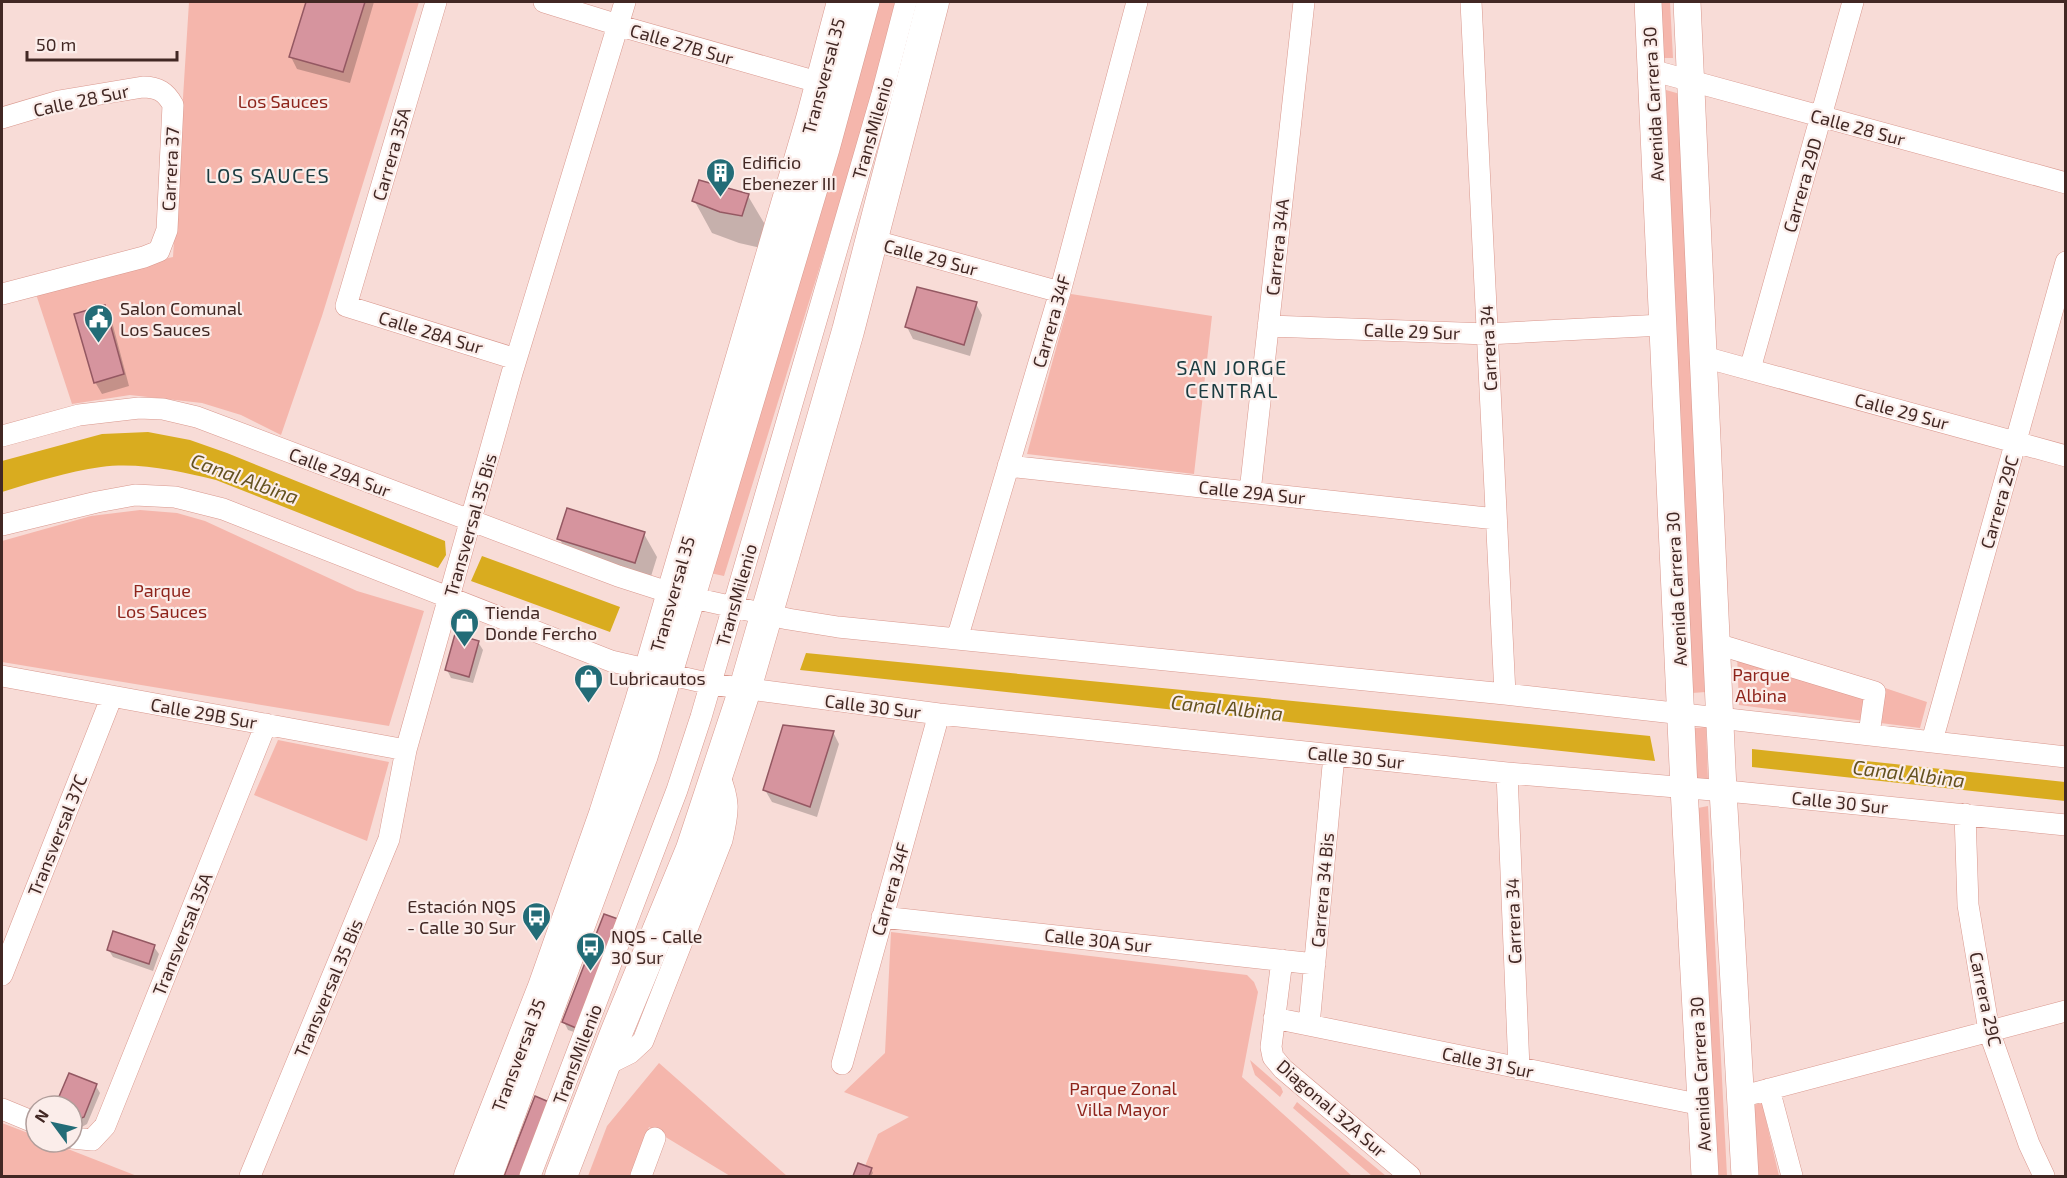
<svg xmlns="http://www.w3.org/2000/svg" width="2067" height="1178" font-family="'Exo 2',sans-serif">
  <style>
    .green { fill: #f5b6ac; fill-rule: evenodd }
    .water { fill: #d9ac1f }
    .shadow { fill: #0003 }
    .building { fill: #d6949e; stroke: #945862; stroke-width: 1.5 }
    .lines { fill: none; stroke-linecap: round; stroke-linejoin: round }
    .minor-casing { stroke: #d9988e; stroke-width: 22 }
    .major-casing { stroke: #d9988e; stroke-width: 28 }
    .highway-casing { stroke: #d9988e; stroke-width: 33 }
    .minor { stroke: #fff; stroke-width: 21 }
    .major { stroke: #fff; stroke-width: 27 }
    .highway { stroke: #fff; stroke-width: 32 }
    .labels { text-anchor: middle; dominant-baseline: central; stroke-width: 4.5; stroke-linejoin: round; paint-order: stroke }
    .street-label { font-size: 18px; fill: #422824; stroke: #fbedea }
    .park-label { font-size: 18px; fill: #8e241b; stroke: #fbedea }
    .poi-label { font-size: 18px; fill: #422824; stroke: #fbedea; text-anchor: start }
    .neighbourhood-label { font-size: 20px; letter-spacing: 1.5px; fill: #1a3b40; stroke: #fbedea }
    .water-label { font-size: 20px; font-style: italic; fill: #645220; stroke: #fbedea }
  </style>
  <rect width="100%" height="100%" fill="#f8dcd7"/>
  <path class="green" d="M 189,2 L 419,2 L 322,316 L 281,435 L 241,415 L 202,403 L 130,395 L 72,404 L 35,291 L 97,274 L 173,257 ZM 105,305 L 124,374 L 94,382 L 75,314 Z
    M 880,2 L 895,2 L 861,134 L 724,576 L 710,573 L 833,173 Z
    M 1658,2 L 1670,2 L 1673,58 L 1660,58 Z
    M 1666,90 L 1680,94 L 1706,692 L 1692,693 Z
    M 1071,294 L 1212,316 L 1194,474 L 1027,454 Z
    M 140,510 L 177,513 L 205,521 L 357,591 L 424,611 L 389,726 L 2,662 L 2,541 L 91,516 Z
    M 1737,654 L 1882,687 L 1927,702 L 1920,728 L 1739,705 Z
    M 1706,727 L 1708,781 L 1696,780 L 1695,728 Z
    M 278,740 L 389,762 L 367,841 L 254,795 Z
    M 1708,806 L 1727,1176 L 1714,1176 L 1698,808 Z
    M 891,932 L 1247,975 L 1254,982 L 1258,992 L 1242,1077 L 1352,1176 L 861,1176 L 878,1134 L 909,1117 L 844,1092 L 885,1053 Z
    M 1250,1060 L 1281,1087 L 1283,1092 L 1280,1097 L 1255,1075 Z
    M 659,1063 L 787,1176 L 730,1176 L 649,1127 L 630,1176 L 588,1176 L 607,1126 Z
    M 1297,1102 L 1386,1176 L 1372,1176 L 1293,1108 Z
    M 1762,1103 L 1779,1176 L 1757,1176 L 1749,1106 Z
    M 2,1123 L 36,1136 L 36,1142 L 50,1142 L 137,1176 L 2,1176 Z"/>
  <path class="water" d="M 148,432 L 190,440 L 227,453 L 445,541 L 446,555 L 438,568 L 216,480 C 179,471 139,462 101,467 C 67,472 34,482 2,492 L 2,461 L 102,434 Z
    M 482,556 L 620,607 L 610,632 L 471,581 Z
    M 806,653 L 1650,736 L 1655,761 L 800,670 Z
    M 1752,749 L 2065,782 L 2065,801 L 1752,767 Z"/>
  <path class="shadow" d="M 308,2 L 374,2 L 350,83 L 297,69 L 291,57 Z
    M 748,196 L 767,228 L 761,248 L 739,243 L 712,233 L 694,200 Z
    M 976,304 L 982,315 L 970,356 L 913,339 L 907,327 Z
    M 104,307 L 111,318 L 129,386 L 102,394 L 95,382 Z
    M 644,534 L 657,557 L 648,586 L 572,561 L 559,538 Z
    M 478,642 L 483,650 L 473,683 L 451,678 L 447,670 Z
    M 833,732 L 839,744 L 817,817 L 772,802 L 765,790 Z
    M 617,920 L 580,1034 L 568,1030 L 564,1022 Z
    M 154,947 L 159,954 L 153,971 L 113,957 L 108,949 Z
    M 96,1086 L 100,1093 L 87,1124 L 80,1128 L 72,1125 L 72,1106 L 57,1106 Z
    M 859,1165 L 871,1169 L 873,1173 L 871,1176 L 854,1176 Z"/>
  <path class="building" d="M 306,2 L 365,2 L 343,72 L 289,57 Z
    M 699,180 L 749,194 L 742,216 L 720,212 L 692,201 Z
    M 917,287 L 977,302 L 964,345 L 905,327 Z
    M 105,305 L 124,374 L 94,383 L 74,314 Z
    M 567,508 L 645,532 L 635,563 L 557,539 Z
    M 455,634 L 479,641 L 469,677 L 445,670 Z
    M 783,725 L 834,731 L 810,807 L 763,790 Z
    M 604,914 L 618,919 L 576,1028 L 562,1022 Z
    M 113,931 L 155,945 L 149,964 L 107,950 Z
    M 69,1073 L 97,1084 L 84,1117 L 75,1121 L 72,1120 L 72,1106 L 55,1106 Z
    M 535,1096 L 549,1102 L 520,1176 L 504,1176 Z
    M 858,1163 L 872,1168 L 869,1176 L 853,1176 Z"/>
  <g class="lines">
    <defs>
      <path id="minor" d="M 436,2 L 346,306 L 516,359
        M 544,2 L 631,29 L 821,83
        M 1471,2 L 1505,694
        M 1651,70 L 2066,183
        M 2,118 L 59,101 L 143,87 C 158,87 166,92 173,105 L 167,230 L 159,251 L 144,257 L 2,294
        M 872,240 L 1060,292
        M 1268,326 L 1487,334 L 1663,325
        M 1704,357 L 2066,456
        M 1750,369 L 1853,2
        M 2,436 L 79,415 L 139,408 L 163,409 L 197,417 L 618,576 L 671,593 L 788,619 L 838,627 L 1505,694 L 2066,757
        M 1008,466 L 1496,519
        M 1250,492 L 1304,2
        M 2,525 L 97,502 L 135,495 L 175,497 L 223,509 L 611,661 L 711,684 L 939,714 L 1507,773 L 1737,792 L 2066,825
        M 957,639 L 1060,292 L 1137,2
        M 1717,644 L 1875,692 L 1869,734
        M 2,676 L 406,750
        M 1932,741 L 2066,262
        M 1507,773 L 1519,1069
        M 1965,814 L 1968,905 L 1989,1031 L 2029,1144 L 2044,1176
        M 882,917 L 1315,964
        M 1282,960 L 1271,1047 L 1273,1057 L 1283,1069 L 1410,1176
        M 2,975 L 112,696
        M 1274,1018 L 1702,1105
        M 1309,1025 L 1334,755
        M 842,1064 L 939,714
        M 604,1066 L 630,1053 L 643,1041 L 722,840 C 729,810 730,801 718,772
        M 1769,1089 L 1792,1176
        M 1740,1097 L 2066,1011
        M 2,1109 L 36,1123
        M 72,1138 L 92,1140 L 105,1126 L 266,724
        M 250,1176 L 389,839 L 406,750 L 512,373 L 625,2
        M 492,1176 L 647,757 L 829,149 L 869,2
        M 530,1176 L 677,790 L 701,717 L 882,94 L 906,2
        M 641,1176 L 655,1138"/>
      <path id="major" d="M 1648,2 L 1684,788 L 1705,1176
        M 1687,2 L 1723,790 L 1745,1176"/>
      <path id="highway" d="M 470,1176 L 544,987 L 605,814 L 640,705 L 812,119 L 843,2
        M 561,1176 L 617,1031 L 692,849 L 745,689 L 848,331 L 933,2"/>
    </defs>
    <use href="#minor" class="minor-casing"/>
    <use href="#major" class="major-casing"/>
    <use href="#highway" class="highway-casing"/>
    <use href="#minor" class="minor"/>
    <use href="#major" class="major"/>
    <use href="#highway" class="highway"/>
  </g>
  <defs>
    <symbol id="building-pin" viewBox="-11 -11 22 30"><path d="M0 17L-7.5 6A9.5 9.5 0 1 1 7.5 6Z" fill="#236c77" stroke="#fbedea"/><path d="M-4-6H4V6H1V3H-1V6H-4ZM-2.5-4.3h1.7v1.8h-1.7ZM.8-4.3h1.7v1.8H.8ZM-2.5-1h1.7V.8h-1.7ZM.8-1h1.7V.8H.8Z" fill="#fff"/></symbol>
    <symbol id="civic-pin" viewBox="-11 -11 22 30"><path d="M0 17L-7.5 6A9.5 9.5 0 1 1 7.5 6Z" fill="#236c77" stroke="#fbedea"/><path d="M-.6-6.5H3V-4.5H.6V-3L4-1V1h2V6H-6V1h2V-1L-.6-3ZM-1.2 2.5V6h2.4V2.5Z" fill="#fff"/></symbol>
    <symbol id="shop-pin" viewBox="-11 -11 22 30"><path d="M0 17L-7.5 6A9.5 9.5 0 1 1 7.5 6Z" fill="#236c77" stroke="#fbedea"/><path d="M-5-2.5h2.3a2.7 3.5 0 0 1 5.4 0H5L5.5 6h-11ZM-1.5-2.5h3a1.5 2.3 0 0 0-3 0Z" fill="#fff"/></symbol>
    <symbol id="bus-pin" viewBox="-11 -11 22 30"><path d="M0 17L-7.5 6A9.5 9.5 0 1 1 7.5 6Z" fill="#236c77" stroke="#fbedea"/><path d="M-5-6H5V4H4V6H2V4H-2V6H-4V4H-5ZM-3.5-4V0h7V-4ZM-3.5 1.2v1.5H-2V1.2ZM2 1.2v1.5H3.5V1.2Z" fill="#fff"/></symbol>
  </defs>
  <g fill-rule="evenodd">
    <use href="#building-pin" x="704" y="156" width="33" height="45"/>
    <use href="#civic-pin" x="82" y="302" width="33" height="45"/>
    <use href="#shop-pin" x="448" y="606" width="33" height="45"/>
    <use href="#shop-pin" x="572" y="662" width="33" height="45"/>
    <use href="#bus-pin" x="520" y="900" width="33" height="45"/>
    <use href="#bus-pin" x="574" y="930" width="33" height="45"/>
  </g>
  <g class="labels">
    <g class="street-label">
      <text transform="translate(682 44) rotate(16)">Calle 27B Sur</text>
      <text transform="translate(823 76) rotate(-75)">Transversal 35</text>
      <text transform="translate(81 100) rotate(-12)">Calle 28 Sur</text>
      <text transform="translate(1653 104) rotate(-93)">Avenida Carrera 30</text>
      <text transform="translate(1858 127) rotate(15)">Calle 28 Sur</text>
      <text transform="translate(872 128) rotate(-74)">TransMilenio</text>
      <text transform="translate(391 154) rotate(-74)">Carrera 35A</text>
      <text transform="translate(170 169) rotate(-87)">Carrera 37</text>
      <text transform="translate(1802 185) rotate(-74)">Carrera 29D</text>
      <text transform="translate(1277 247) rotate(-84)">Carrera 34A</text>
      <text transform="translate(931 257) rotate(15)">Calle 29 Sur</text>
      <text transform="translate(1051 321) rotate(-74)">Carrera 34F</text>
      <text transform="translate(1412 331) rotate(2)">Calle 29 Sur</text>
      <text transform="translate(431 332) rotate(17)">Calle 28A Sur</text>
      <text transform="translate(1488 348) rotate(-93)">Carrera 34</text>
      <text transform="translate(1902 411) rotate(15)">Calle 29 Sur</text>
      <text transform="translate(340 472) rotate(21)">Calle 29A Sur</text>
      <text transform="translate(1252 492) rotate(6)">Calle 29A Sur</text>
      <text transform="translate(1999 502) rotate(-74)">Carrera 29C</text>
      <text transform="translate(470 525) rotate(-74)">Transversal 35 Bis</text>
      <text transform="translate(1676 589) rotate(-93)">Avenida Carrera 30</text>
      <text transform="translate(672 594) rotate(-74)">Transversal 35</text>
      <text transform="translate(736 595) rotate(-74)">TransMilenio</text>
      <text transform="translate(873 706) rotate(7)">Calle 30 Sur</text>
      <text transform="translate(204 713) rotate(10)">Calle 29B Sur</text>
      <text transform="translate(1356 757) rotate(6)">Calle 30 Sur</text>
      <text transform="translate(1840 802) rotate(6)">Calle 30 Sur</text>
      <text transform="translate(57 835) rotate(-68)">Transversal 37C</text>
      <text transform="translate(890 889) rotate(-74)">Carrera 34F</text>
      <text transform="translate(1322 890) rotate(-85)">Carrera 34 Bis</text>
      <text transform="translate(1513 921) rotate(-92)">Carrera 34</text>
      <text transform="translate(182 934) rotate(-68)">Transversal 35A</text>
      <text transform="translate(1098 940) rotate(6)">Calle 30A Sur</text>
      <text transform="translate(328 988) rotate(-67)">Transversal 35 Bis</text>
      <text transform="translate(1986 999) rotate(78)">Carrera 29C</text>
      <text transform="translate(577 1054) rotate(-69)">TransMilenio</text>
      <text transform="translate(518 1055) rotate(-69)">Transversal 35</text>
      <text transform="translate(1488 1062) rotate(12)">Calle 31 Sur</text>
      <text transform="translate(1700 1074) rotate(-93)">Avenida Carrera 30</text>
      <text transform="translate(1332 1108) rotate(41)">Diagonal 32A Sur</text>
    </g>
    <g class="park-label">
      <text x="283" y="101">Los Sauces</text>
      <text x="162" y="590">Parque<tspan x="162" dy="21">Los Sauces</tspan></text>
      <text x="1761" y="674">Parque<tspan x="1761" dy="21">Albina</tspan></text>
      <text x="1123" y="1088">Parque Zonal<tspan x="1123" dy="21">Villa Mayor</tspan></text>
    </g>
    <g class="poi-label">
      <text x="742" y="162">Edificio<tspan x="742" dy="21">Ebenezer III</tspan></text>
      <text x="120" y="308">Salon Comunal<tspan x="120" dy="21">Los Sauces</tspan></text>
      <text x="485" y="612">Tienda<tspan x="485" dy="21">Donde Fercho</tspan></text>
      <text x="609" y="678">Lubricautos</text>
      <text x="516" y="906" text-anchor="end">Estación NQS<tspan x="516" dy="21">- Calle 30 Sur</tspan></text>
      <text x="611" y="936">NQS - Calle<tspan x="611" dy="21">30 Sur</tspan></text>
    </g>
    <g class="neighbourhood-label">
      <text x="268" y="175">LOS SAUCES</text>
      <text x="1232" y="367">SAN JORGE<tspan x="1232" dy="23">CENTRAL</tspan></text>
    </g>
    <g class="water-label">
      <text transform="translate(245 478) rotate(20)">Canal Albina</text>
      <text transform="translate(1227 707) rotate(6)">Canal Albina</text>
      <text transform="translate(1909 773) rotate(7)">Canal Albina</text>
    </g>
  </g>
  <rect width="2067" height="1178" fill="none" stroke="#422824" stroke-width="6"/>
  <g transform="translate(54 1124) rotate(303)"><circle r="28" fill="#fbedea" stroke="#b19e9b" stroke-width="1.5"/>
  <path d="M0-4.5L10 22L0 15L-10 22Z" fill="#236c77"/>
  <text y="-9" font-size="16" font-weight="bold" text-anchor="middle" fill="#422824">N</text>
  </g>
  <path d="M27 51v9h150v-9" fill="none" stroke="#422824" stroke-width="3"/>
  <text x="36" y="51" font-size="18" fill="#422824" stroke="#fbedea" stroke-width="4.5" paint-order="stroke">50 m</text>
</svg>
